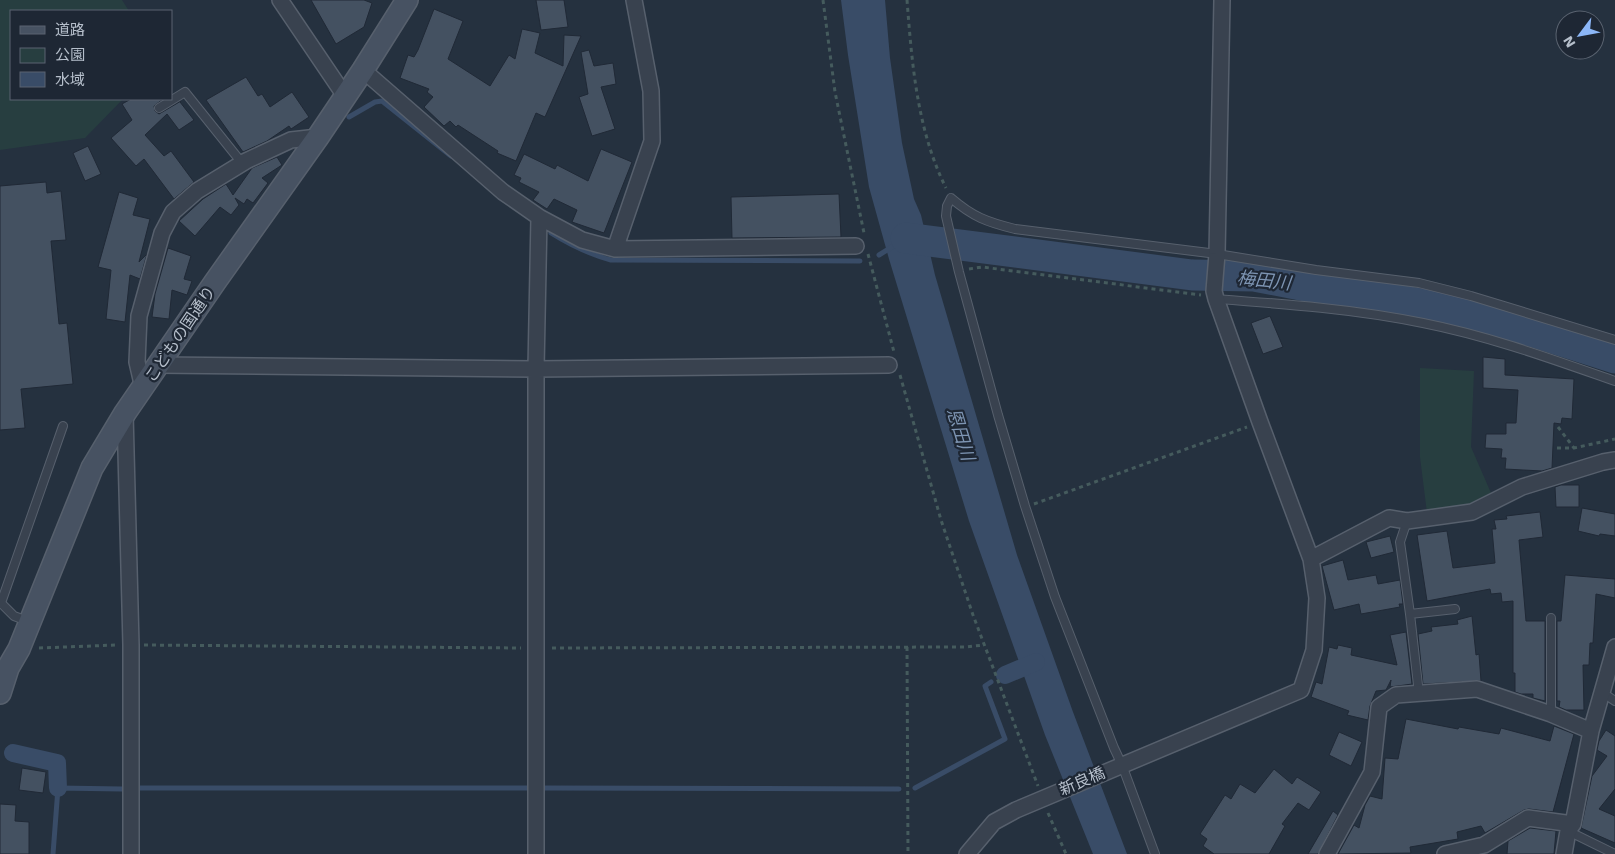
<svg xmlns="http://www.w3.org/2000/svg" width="1615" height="854" font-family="'Work Sans','Noto Sans JP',sans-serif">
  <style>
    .green { fill: #273e40 }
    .water { fill: #394c67 }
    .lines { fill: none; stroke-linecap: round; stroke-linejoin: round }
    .stream { stroke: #394c67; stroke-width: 5 }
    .canal { stroke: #394c67; stroke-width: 18 }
    .river { stroke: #394c67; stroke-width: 31 }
    .building { fill: #445161; stroke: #202936 }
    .service-casing { stroke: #57606d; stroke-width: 10 }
    .minor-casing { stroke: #57606d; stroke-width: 18 }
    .secondary-casing { stroke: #57606d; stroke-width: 24 }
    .path { stroke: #455b5d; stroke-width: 3; stroke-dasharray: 4 4; stroke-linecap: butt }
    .service { stroke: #39424f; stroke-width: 8 }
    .minor { stroke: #39424f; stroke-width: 15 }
    .secondary { stroke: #475262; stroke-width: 21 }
    .labels { text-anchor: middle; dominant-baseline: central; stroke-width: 4.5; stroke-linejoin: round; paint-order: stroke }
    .street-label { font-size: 16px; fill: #b5beca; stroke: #1e2734 }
    .water-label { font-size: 18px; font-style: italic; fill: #7d94b2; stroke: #1e2734 }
  </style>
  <rect width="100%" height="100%" fill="#25313f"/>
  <path class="green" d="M 0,0 L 122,0 L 129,11 L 11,11 L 11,99 L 123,99 L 85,138 L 0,150 Z
    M 1420,368 L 1474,371 L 1471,447 L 1491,493 C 1466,507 1455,510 1427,513 L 1420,457 Z"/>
  <path class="water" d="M 841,0 L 885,0 L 890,58 L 902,143 L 914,199 L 921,215 L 935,275 L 1017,555 L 1073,712 L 1127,854 L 1093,854 L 1045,735 L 969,521 L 889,259 L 869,187 L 848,55 Z"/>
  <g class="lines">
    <path class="stream" d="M 349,117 L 375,102 L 382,101 L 451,156
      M 551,233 C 570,245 589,254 611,260 L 860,261
      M 879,255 L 892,247
      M 138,788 L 531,788
      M 542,788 L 899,789
      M 915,788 L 1005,739 L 985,686 L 991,682
      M 53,854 L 58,788 L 122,789"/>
    <path class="canal" d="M 1005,675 L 1036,662
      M 13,753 L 57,763 L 58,788"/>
    <path class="river" d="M 906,238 L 1192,275 L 1254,276 L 1311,287 L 1387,298 L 1460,311 L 1531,331 L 1615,358"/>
  </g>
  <path class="building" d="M 311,0 L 364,0 L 372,3 L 364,27 L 336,44 Z
    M 536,0 L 564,0 L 568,27 L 541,30 Z
    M 434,9 L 463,21 L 448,59 L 490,86 L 509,55 L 515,59 L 522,29 L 540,33 L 535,53 L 563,66 L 564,35 L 581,36 L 545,117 L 536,113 L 516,161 L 497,153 L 498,151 L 458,125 L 456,127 L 450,121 L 444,126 L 424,107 L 433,97 L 427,92 L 429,89 L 400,78 L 408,55 L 414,57 L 418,50 Z
    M 589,50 L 594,66 L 613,63 L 616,84 L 601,87 L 615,129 L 592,136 L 579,97 L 588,94 L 581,52 Z
    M 246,77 L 258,96 L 262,94 L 270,107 L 292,92 L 309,117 L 291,129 L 289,126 L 267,141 L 243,152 L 206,100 Z
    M 131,99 L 163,99 L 154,106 L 155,111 L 159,114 L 181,101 L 180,102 L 194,120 L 179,130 L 167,114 L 145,135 L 164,156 L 171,151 L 194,182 L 174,199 L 144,159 L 136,166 L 111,138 L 132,120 L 122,104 Z
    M 88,146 L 101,174 L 85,181 L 73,153 Z
    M 601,149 L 632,162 L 604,233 L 572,222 L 577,210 L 554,199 L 547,209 L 533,200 L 539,192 L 519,182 L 521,178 L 514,175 L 524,154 L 555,169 L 557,165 L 588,181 Z
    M 277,157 L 282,165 L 262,178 L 268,183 L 253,203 L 247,199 L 244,204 L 235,198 L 239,205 L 231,215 L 220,207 L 195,236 L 179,221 L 203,199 L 226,184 L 233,195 L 252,168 Z
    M 46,182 L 47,193 L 61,191 L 66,240 L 51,241 L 59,324 L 67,323 L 73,384 L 21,389 L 25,428 L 0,430 L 0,186 Z
    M 119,192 L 138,198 L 133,215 L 150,219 L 139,262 L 147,254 L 140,279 L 130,275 L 125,322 L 106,319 L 111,270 L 98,267 Z
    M 839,194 L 841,237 L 732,238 L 731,197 Z
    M 168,248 L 191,256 L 184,279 L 192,281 L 187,295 L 172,290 L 169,319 L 152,317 L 155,294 Z
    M 1270,316 L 1283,347 L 1263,354 L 1251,323 Z
    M 1483,357 L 1505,359 L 1505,375 L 1574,379 L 1572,419 L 1562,418 L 1561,424 L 1554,423 L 1552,468 L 1542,471 L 1505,469 L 1506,458 L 1501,458 L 1502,449 L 1485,448 L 1486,434 L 1506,434 L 1506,423 L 1516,423 L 1518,390 L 1483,388 Z
    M 1561,485 L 1579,485 L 1579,507 L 1556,507 L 1555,487 Z
    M 1582,508 L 1615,514 L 1615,536 L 1600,534 L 1599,536 L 1578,531 Z
    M 1540,512 L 1543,537 L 1519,540 L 1526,621 L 1545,621 L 1545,701 L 1533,698 L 1533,694 L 1521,694 L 1515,692 L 1515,673 L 1513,673 L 1513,601 L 1502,602 L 1501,593 L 1491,594 L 1490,589 L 1427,601 L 1417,535 L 1447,531 L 1453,568 L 1495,563 L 1492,529 L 1496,529 L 1494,520 L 1507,519 L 1506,516 Z
    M 1390,536 L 1394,552 L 1371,558 L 1366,542 Z
    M 1343,560 L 1348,580 L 1376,575 L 1378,584 L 1400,580 L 1403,604 L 1399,604 L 1400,607 L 1361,614 L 1359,604 L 1334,610 L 1322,566 Z
    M 1565,575 L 1615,579 L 1615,598 L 1596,594 L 1593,643 L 1590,643 L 1589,665 L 1583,665 L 1584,710 L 1566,710 L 1559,707 L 1560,701 L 1557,701 L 1557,621 L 1561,621 Z
    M 1472,616 L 1476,655 L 1479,654 L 1481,681 L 1423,684 L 1418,634 L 1432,631 L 1431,627 L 1458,624 L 1457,620 Z
    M 1406,632 L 1412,684 L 1390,687 L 1391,680 L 1386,690 L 1376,691 L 1370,706 L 1368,720 L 1347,715 L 1349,711 L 1311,697 L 1316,682 L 1322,684 L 1329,647 L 1337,649 L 1338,645 L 1352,648 L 1351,655 L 1397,665 L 1390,635 Z
    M 1406,719 L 1458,729 L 1459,727 L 1499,734 L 1501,728 L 1550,741 L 1554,726 L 1574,734 L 1553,812 L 1529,809 L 1524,810 L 1485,833 L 1481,826 L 1457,832 L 1458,839 L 1410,847 L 1411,853 L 1338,854 L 1354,825 L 1359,828 L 1365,805 L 1370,796 L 1382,799 L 1385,758 L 1398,759 Z
    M 1606,730 L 1615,736 L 1615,789 L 1599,809 L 1615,816 L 1615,843 L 1581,828 L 1592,776 L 1607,756 L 1597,750 L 1599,741 Z
    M 1339,732 L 1362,742 L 1351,766 L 1329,755 Z
    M 22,768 L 46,772 L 43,793 L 19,790 Z
    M 1274,769 L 1292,784 L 1297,777 L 1321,792 L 1309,810 L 1298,803 L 1282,824 L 1285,826 L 1269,854 L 1214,854 L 1203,846 L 1207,839 L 1200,834 L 1225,795 L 1231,799 L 1240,784 L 1255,793 Z
    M 0,804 L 16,805 L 15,821 L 29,822 L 29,854 L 0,854 Z
    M 1333,811 L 1338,815 L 1318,854 L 1308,854 Z
    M 1530,828 L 1556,831 L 1554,854 L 1507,854 L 1508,841 Z"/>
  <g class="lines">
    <defs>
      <path id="service" d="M 159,108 L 185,92 L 242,163
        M 1216,299 C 1285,304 1355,309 1423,323 C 1489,336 1552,359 1615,381
        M 1407,521 L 1400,542 L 1410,614 L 1419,694
        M 1410,614 L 1455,609
        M 30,622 L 14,616 L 1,603 L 63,426
        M 1603,693 L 1615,701
        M 1551,714 L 1551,618
        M 1568,831 L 1615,854
        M 1155,854 L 1122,765 L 1114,748 L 1055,597 L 1025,506 L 998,415 L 959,272 L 946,216 L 947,206 L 951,198 C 973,217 987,222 1015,229 L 1217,254 L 1316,270 L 1419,283 L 1471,296 L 1615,340"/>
      <path id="minor" d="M 280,0 L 345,96
        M 363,70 L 503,192 L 539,217 L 582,240 L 615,249 L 856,246
        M 615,249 L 652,141 L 651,91 L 634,0
        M 158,365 L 536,369 L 889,365
        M 143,388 L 137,362 L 139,316 L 162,233 L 173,212 L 197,191 L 246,161 L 291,140 L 318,137
        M 125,413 L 131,645 L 131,854
        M 1311,559 L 1389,518 L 1407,521 L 1472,512 L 1522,487 L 1603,462 L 1615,460
        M 536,854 L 536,369 L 539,217
        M 967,854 L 994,822 L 1016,810 L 1301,690 L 1314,650 L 1317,598 L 1311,559 L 1260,422 L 1216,299 L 1214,291 L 1217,254 L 1222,0
        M 1327,854 L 1372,772 L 1379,707 L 1396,695 L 1477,689 L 1551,714 L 1591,731
        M 1445,854 L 1484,845 L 1528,818 L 1573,824
        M 1564,854 L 1568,831 L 1573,824 L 1591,731 L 1615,647"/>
      <path id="secondary" d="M 0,693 L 8,668 L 19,649 L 92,468 L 125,413 L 215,282 L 318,137 L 363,70 L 407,0"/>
    </defs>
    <use href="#service" class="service-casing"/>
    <use href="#minor" class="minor-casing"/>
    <use href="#secondary" class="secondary-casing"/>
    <path class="path" d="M 823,0 L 835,92 L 864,233
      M 907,0 C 912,64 917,130 946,188
      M 868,254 L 894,352
      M 969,269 L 982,267 L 1201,295
      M 900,375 L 941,520 L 973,615 L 1038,786
      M 1558,427 L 1574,448
      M 1557,448 L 1574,448 L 1615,439
      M 1034,504 L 1247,427
      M 144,645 L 521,648
      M 907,647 L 908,854
      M 39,648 L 116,645
      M 552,648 L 965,647 L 984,645
      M 1048,813 L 1066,854"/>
    <use href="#service" class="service"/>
    <use href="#minor" class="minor"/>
    <use href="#secondary" class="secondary"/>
  </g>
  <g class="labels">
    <g class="street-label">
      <text transform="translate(180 334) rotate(-56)">こどもの国通り</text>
      <text transform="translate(1082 781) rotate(-23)">新良橋</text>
    </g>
    <g class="water-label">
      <text transform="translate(1264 280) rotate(6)">梅田川</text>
      <text transform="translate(961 434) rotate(73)">恩田川</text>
    </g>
  </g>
  <rect x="10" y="10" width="162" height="90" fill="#1e2734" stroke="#5a6370"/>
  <rect x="20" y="26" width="25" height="8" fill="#475262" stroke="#5a6370"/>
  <text x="55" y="35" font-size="15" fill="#b5beca">道路</text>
  <rect x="20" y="48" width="25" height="15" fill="#273e40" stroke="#5a6370"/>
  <text x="55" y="60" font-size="15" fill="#b5beca">公園</text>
  <rect x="20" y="72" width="25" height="15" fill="#394c67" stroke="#5a6370"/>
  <text x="55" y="85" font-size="15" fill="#b5beca">水域</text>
  <g transform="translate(1580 35) rotate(238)"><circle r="24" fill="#1e2734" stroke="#5a6370"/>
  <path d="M0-4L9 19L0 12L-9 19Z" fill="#8cb7f8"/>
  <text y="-8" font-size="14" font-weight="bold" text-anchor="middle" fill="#b5beca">N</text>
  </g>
</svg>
